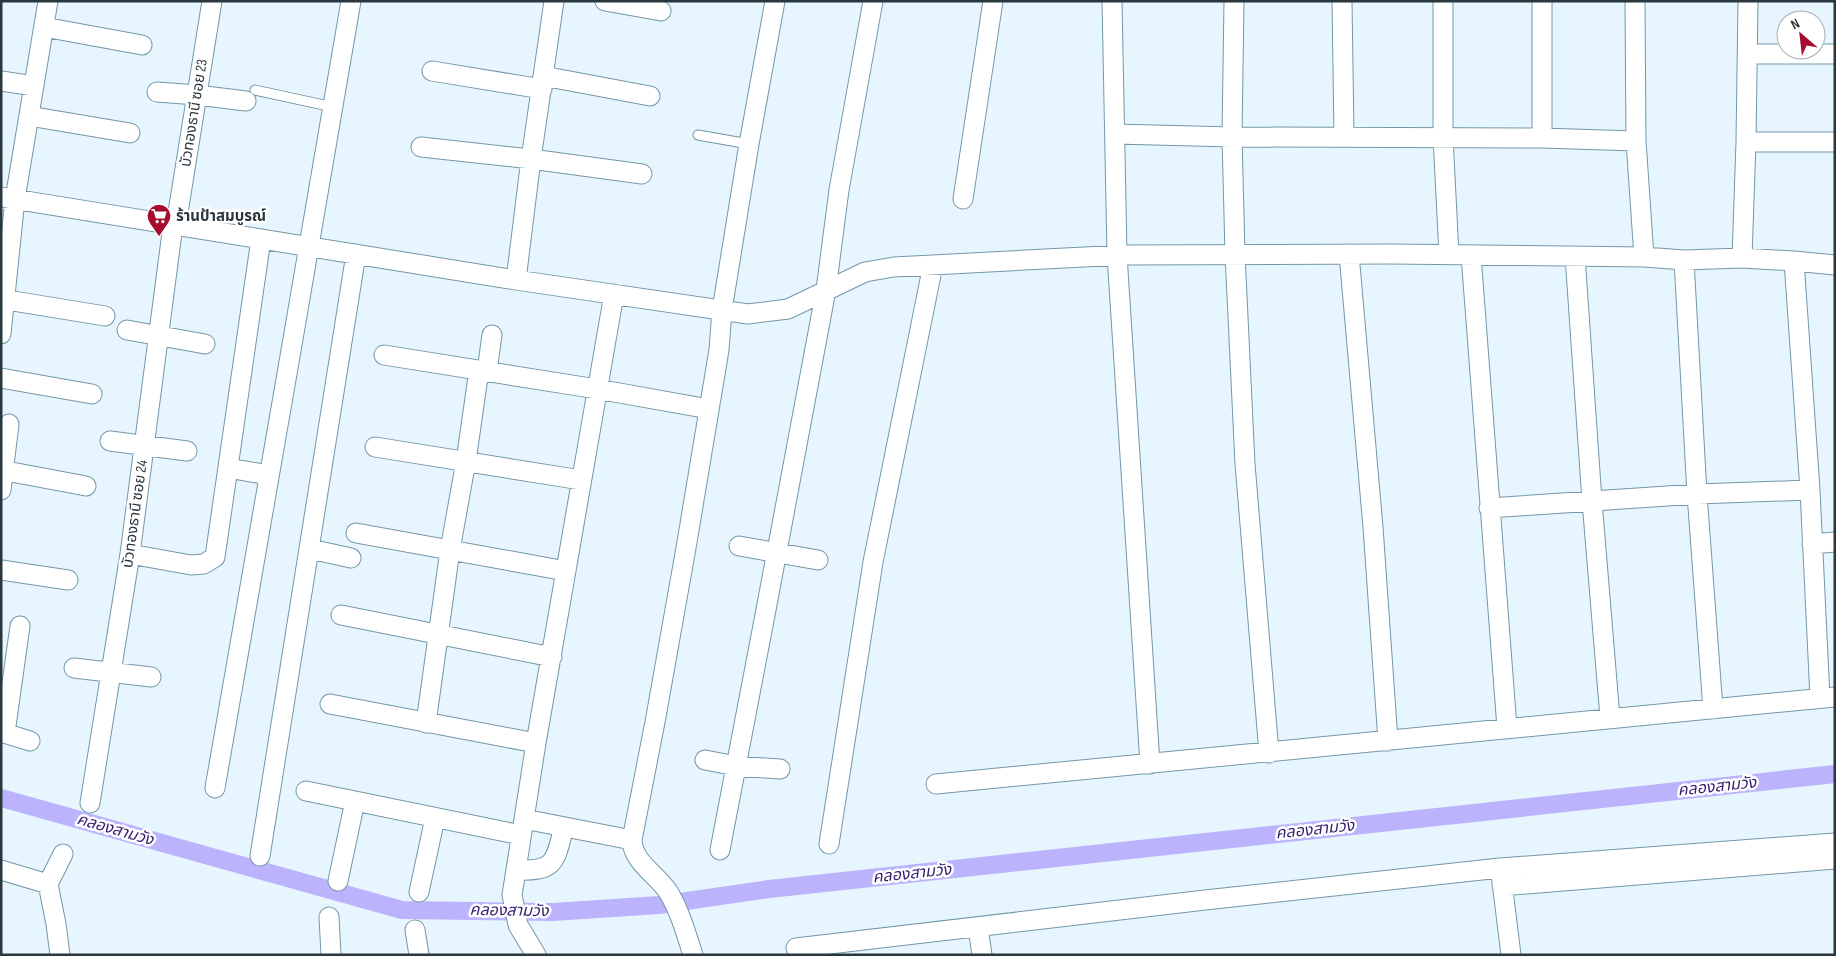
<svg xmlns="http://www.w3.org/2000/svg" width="1836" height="956" font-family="'Sofia Sans Condensed','Noto Sans Thai',sans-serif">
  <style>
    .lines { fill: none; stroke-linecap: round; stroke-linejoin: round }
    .canal { stroke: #bcb3fd; stroke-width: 18 }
    .lane-casing { stroke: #7397a9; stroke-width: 11 }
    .street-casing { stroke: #7397a9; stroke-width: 21 }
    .lane { stroke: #fff; stroke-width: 9 }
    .street { stroke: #fff; stroke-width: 19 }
    .labels { text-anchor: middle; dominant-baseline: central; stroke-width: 5; stroke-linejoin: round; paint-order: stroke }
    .street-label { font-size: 15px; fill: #29383f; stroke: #fff }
    .poi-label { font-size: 15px; font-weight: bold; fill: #29383f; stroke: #fff; text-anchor: start }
    .water-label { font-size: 16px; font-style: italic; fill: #341c6f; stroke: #fff }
  </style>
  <rect width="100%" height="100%" fill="#e7f6fe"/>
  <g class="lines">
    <path class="canal" d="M 1,798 L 402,910 L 553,912 L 659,905 L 769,889 L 1835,774"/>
    <defs>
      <path id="lane" d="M 255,90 L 333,107
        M 698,135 L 749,144"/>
      <path id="street" d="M 605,1 L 661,11
        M 1112,1 L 1117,255 L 1150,764
        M 1234,1 L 1232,137 L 1235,254 L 1245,464 L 1269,753
        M 1342,1 L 1344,137
        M 1443,1 L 1443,137 L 1449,255
        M 1635,1 L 1636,141 L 1644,257
        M 44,27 L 142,45
        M 1748,54 L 1835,54
        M 432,71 L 542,89
        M 543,76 L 650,96
        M 1,81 L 34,86
        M 157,92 L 197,95 L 246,101
        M 29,116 L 130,133
        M 1115,134 L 1232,137 L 1542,138 L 1636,141
        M 1542,138 L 1542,1
        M 1746,142 L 1835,142
        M 421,147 L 531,159 L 642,174
        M 1,197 L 516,280 L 748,314 L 788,309 L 865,272 L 894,267 L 1123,255 L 1391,254 L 1644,257 L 1684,260 L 1742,258 L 1794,261 L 1835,265
        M 963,199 L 993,1
        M 176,225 L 212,1
        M 1349,254 L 1373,527 L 1388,741
        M 1471,255 L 1507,728
        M 1575,256 L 1592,501 L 1610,718
        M 1742,258 L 1746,142 L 1748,1
        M 1684,260 L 1697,494 L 1713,709
        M 1794,261 L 1810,490 L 1820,698
        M 516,280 L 531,159 L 554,1
        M 1,299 L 105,316
        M 127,330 L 205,344
        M 1,334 L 15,199 L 48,1
        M 384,355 L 597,389 L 709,409
        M 487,371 L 492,335
        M 1,378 L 92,394
        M 110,441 L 187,451
        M 375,447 L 581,480
        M 228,468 L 269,475
        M 1,470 L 86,486
        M 1,490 L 9,424
        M 1489,508 L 1697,494 L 1810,490
        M 356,533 L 566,571
        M 1812,544 L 1835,542
        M 739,546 L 818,560
        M 310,549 L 351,558
        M 130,554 L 191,565 L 204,564 L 215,557 L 261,239
        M 1,570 L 68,580
        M 341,615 L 552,657
        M 74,668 L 151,677
        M 330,704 L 536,743
        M 426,723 L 450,550 L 466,461 L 479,370
        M 1,732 L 30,741
        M 5,733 L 20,626
        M 705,760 L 736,766 L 780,769
        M 936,784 L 1835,697
        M 215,788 C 260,525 307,264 351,1
        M 306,791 L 521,835
        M 90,803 L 130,554 L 173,225
        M 524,819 L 632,840
        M 829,844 L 873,562 L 933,265
        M 720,850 L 765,615 L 826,290 L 839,190 L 873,1
        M 260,856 L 356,254
        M 1,870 L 48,884 L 56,924 L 60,955
        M 516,870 C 556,872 555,861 564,827
        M 1501,874 L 1511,955
        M 338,881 L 355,801
        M 48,884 L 63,854
        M 1502,886 L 1835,859
        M 419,892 L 435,818
        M 329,917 L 331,955
        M 978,927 L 982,955
        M 415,930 L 419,955
        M 796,948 L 1205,900 L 1500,868 L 1835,843
        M 536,955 L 518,925 L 512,895 L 536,743 L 614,294
        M 693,955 C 686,933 680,912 669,893 C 657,874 633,863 632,840 L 655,722 L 686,548 L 719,350 L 722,310 L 749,144 L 775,1"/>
    </defs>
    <use href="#lane" class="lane-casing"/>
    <use href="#street" class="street-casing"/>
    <use href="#lane" class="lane"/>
    <use href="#street" class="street"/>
  </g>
  <defs>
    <symbol id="supermarket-pin" viewBox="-11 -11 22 30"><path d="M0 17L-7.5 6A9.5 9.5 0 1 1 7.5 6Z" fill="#a60c2e" stroke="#fff"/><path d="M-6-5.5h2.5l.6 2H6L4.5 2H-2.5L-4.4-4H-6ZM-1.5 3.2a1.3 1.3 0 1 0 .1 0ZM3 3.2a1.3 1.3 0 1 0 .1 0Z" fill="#fff"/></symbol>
  </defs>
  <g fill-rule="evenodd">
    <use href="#supermarket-pin" x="145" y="202" width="28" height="38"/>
  </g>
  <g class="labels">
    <g class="street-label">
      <text transform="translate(194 113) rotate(-81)">บัวทองธานี ซอย 23</text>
      <text transform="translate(135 514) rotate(-82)">บัวทองธานี ซอย 24</text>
    </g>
    <g class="poi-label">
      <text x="176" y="216">ร้านป้าสมบูรณ์</text>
    </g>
    <g class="water-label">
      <text transform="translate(1717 787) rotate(-6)">คลองสามวัง</text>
      <text transform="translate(115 830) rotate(16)">คลองสามวัง</text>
      <text transform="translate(1315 830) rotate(-6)">คลองสามวัง</text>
      <text transform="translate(912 874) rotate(-6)">คลองสามวัง</text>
      <text transform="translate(509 911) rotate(1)">คลองสามวัง</text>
    </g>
  </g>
  <rect width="1836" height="956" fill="none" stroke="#29383f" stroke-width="5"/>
  <g transform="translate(1801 35) rotate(332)"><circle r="24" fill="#ffffff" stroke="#a9afb2"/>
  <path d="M0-4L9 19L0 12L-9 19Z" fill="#a60c2e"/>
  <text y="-8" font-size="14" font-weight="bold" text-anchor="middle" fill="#29383f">N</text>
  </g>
</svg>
